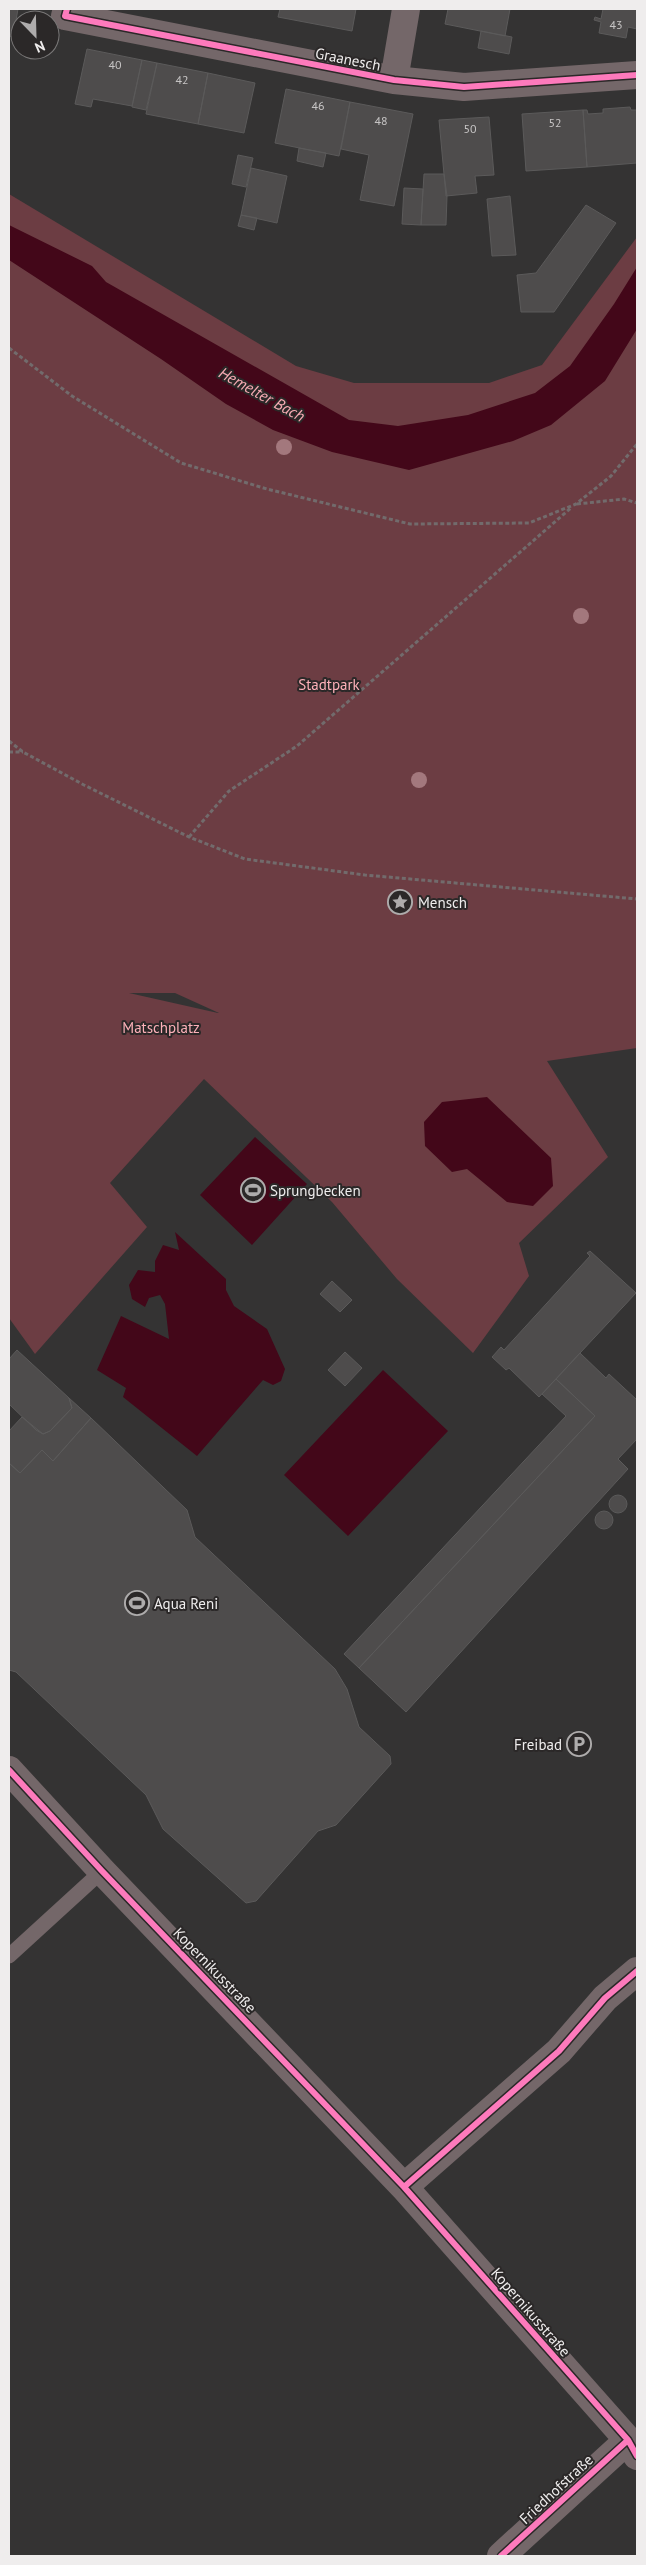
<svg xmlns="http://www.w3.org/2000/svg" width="646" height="2565" font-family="'PT Sans',sans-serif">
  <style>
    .green { fill: #6c3d43; fill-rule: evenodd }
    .water { fill: #430719 }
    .building { fill: #4e4c4c; stroke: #5b5a5a }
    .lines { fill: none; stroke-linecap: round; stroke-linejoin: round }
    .path { stroke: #726b6c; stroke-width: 3; stroke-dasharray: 4 2.5; stroke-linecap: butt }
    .service { stroke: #746769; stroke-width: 15 }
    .minor { stroke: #746769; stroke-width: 28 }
    .cycleway-casing { stroke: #2b2828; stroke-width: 9 }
    .cycleway { stroke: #fd7abc; stroke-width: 6 }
    .tree { fill: #a3787d }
    .labels { text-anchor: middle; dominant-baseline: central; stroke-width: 4; stroke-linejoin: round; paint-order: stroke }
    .number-label { font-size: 12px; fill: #c7c5c5 }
    .street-label { font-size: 15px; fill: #efeded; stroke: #2b2828 }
    .park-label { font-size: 15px; fill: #fdb1b9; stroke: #2b2828 }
    .poi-label { font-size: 15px; fill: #efeded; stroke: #2b2828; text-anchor: start }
    .water-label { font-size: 16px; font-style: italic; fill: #f7abb4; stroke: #2b2828 }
  </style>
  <rect width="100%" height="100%" fill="#343333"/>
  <path class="green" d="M 9,194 L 296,366 L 354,383 L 489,383 L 542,365 L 637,237 L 637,1048 L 547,1061 L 608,1157 L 519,1243 L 529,1276 L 473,1353 L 397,1279 L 332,1202 L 204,1079 L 110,1183 L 147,1227 L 35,1354 L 9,1318 ZM 129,993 L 175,993 L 219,1013 L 218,1013 Z"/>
  <path class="water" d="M 9,225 L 92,266 L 106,282 L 349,420 L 398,426 L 468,415 L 535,393 L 570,366 L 614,304 L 637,267 L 637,329 L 605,381 L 551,425 L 513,441 L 409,470 L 332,452 L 273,430 L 226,404 L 161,359 L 9,260 Z
    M 487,1097 L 551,1158 L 553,1186 L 533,1206 L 507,1202 L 467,1169 L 452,1172 L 425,1146 L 424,1122 L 442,1102 Z
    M 255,1137 L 307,1184 L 252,1245 L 200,1195 Z
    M 175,1232 L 226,1279 L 226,1290 L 234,1306 L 267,1329 L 285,1369 L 281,1381 L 273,1385 L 263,1380 L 197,1456 L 123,1397 L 126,1388 L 97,1370 L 121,1316 L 169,1339 L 165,1304 L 160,1295 L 149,1298 L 145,1307 L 132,1299 L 129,1285 L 138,1270 L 155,1272 L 155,1261 L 163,1245 L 179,1250 Z
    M 383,1370 L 448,1431 L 348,1536 L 284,1475 Z"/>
  <path class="building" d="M 9,9 L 18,9 L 13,37 L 9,36 Z
    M 280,9 L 356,9 L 352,31 L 278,17 Z
    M 448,9 L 510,9 L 505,36 L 445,24 Z
    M 603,9 L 637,9 L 637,29 L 628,27 L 626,38 L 599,33 L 601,22 L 594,20 L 595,17 L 601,19 Z
    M 481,31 L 512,37 L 509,54 L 478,48 Z
    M 87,49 L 142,60 L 132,106 L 93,99 L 91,107 L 75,104 Z
    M 142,60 L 157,63 L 146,110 L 132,107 Z
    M 157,63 L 208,73 L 198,124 L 146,114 Z
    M 208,73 L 255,83 L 244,133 L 198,124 Z
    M 286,89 L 350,102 L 339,156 L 275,143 Z
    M 350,102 L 413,114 L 394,206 L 360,200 L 369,155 L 341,149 Z
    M 630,107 L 631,110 L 637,110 L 637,163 L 587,167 L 583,110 L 587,110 L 588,114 L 603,113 L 603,109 Z
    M 583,110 L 587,167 L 526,171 L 522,114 Z
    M 489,117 L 494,175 L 475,176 L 477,193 L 446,196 L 439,120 Z
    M 299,148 L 326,153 L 323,167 L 297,161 Z
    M 238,155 L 253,158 L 246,187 L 232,184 Z
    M 251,168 L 287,176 L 277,223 L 241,215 Z
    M 424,174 L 444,174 L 447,196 L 446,225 L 421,225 Z
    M 404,188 L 423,189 L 421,225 L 402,224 Z
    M 510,196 L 516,255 L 492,256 L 487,199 Z
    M 586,205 L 616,223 L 554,312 L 521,312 L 517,275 L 536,273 Z
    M 241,215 L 257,218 L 254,230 L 238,226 Z
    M 590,1251 L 636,1293 L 539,1397 L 509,1368 L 506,1370 L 492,1357 L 501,1347 L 504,1350 L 590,1256 L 587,1253 Z
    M 332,1281 L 352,1300 L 340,1312 L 320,1294 Z
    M 17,1350 L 69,1398 L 72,1408 L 50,1431 L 43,1434 L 36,1430 L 9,1404 L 9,1359 Z
    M 345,1352 L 362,1368 L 345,1386 L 328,1370 Z
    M 580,1353 L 606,1378 L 609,1374 L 637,1400 L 637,1439 L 618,1459 L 628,1469 L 406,1712 L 359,1668 L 595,1416 L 556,1379 Z
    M 556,1379 L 595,1416 L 359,1668 L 344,1654 L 566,1416 L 542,1394 Z
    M 69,1398 L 91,1418 L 53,1461 L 42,1450 L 20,1473 L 9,1463 L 9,1431 L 22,1417 L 43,1434 L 50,1431 L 72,1408 Z
    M 91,1418 L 187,1510 L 195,1537 L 335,1669 L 347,1689 L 359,1727 L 390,1756 L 391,1764 L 336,1825 L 318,1831 L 256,1901 L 246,1903 L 163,1829 L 146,1795 L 16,1672 L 9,1670 L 9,1463 L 20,1473 L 42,1450 L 53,1461 Z
    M609 1504a9 9 0 1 1 18 0a9 9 0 1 1-18 0Z
    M595 1520a9 9 0 1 1 18 0a9 9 0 1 1-18 0Z"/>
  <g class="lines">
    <path class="path" d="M 9,348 L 72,396 L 181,463 L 267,489 L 410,524 L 529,523 L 576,504 L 611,476 L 637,444
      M 577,504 L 624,499 L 637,503
      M 9,741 L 23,752 L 84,785 L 189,837 L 245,859 L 365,875 L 637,899
      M 9,752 L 23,752
      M 189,837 L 229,791 L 297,746 L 572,507"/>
    <path class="service" d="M 9,1956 L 102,1871"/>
    <path class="minor" d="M 67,9 L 65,16 L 394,80 L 464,87 L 637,75
      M 394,80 L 406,9
      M 9,1770 L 102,1871 L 404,2187 L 628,2440 L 637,2456
      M 404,2187 L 559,2051 L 605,1998 L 637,1971
      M 501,2556 L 628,2440"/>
    <defs>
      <path id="cycleway" d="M 67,9 L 65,16 L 394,80 L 464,87 L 637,75
        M 9,1770 L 102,1871 L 404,2187 L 628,2440 L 637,2456
        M 404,2187 L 559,2051 L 605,1998 L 637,1971
        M 501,2556 L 628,2440"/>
    </defs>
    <use href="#cycleway" class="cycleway-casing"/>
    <use href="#cycleway" class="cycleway"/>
  </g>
  <g class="tree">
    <circle cx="284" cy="447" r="8"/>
    <circle cx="581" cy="616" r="8"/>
    <circle cx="419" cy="780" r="8"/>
  </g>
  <defs>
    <symbol id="sight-ring" viewBox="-11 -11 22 22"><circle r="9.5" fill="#2b2828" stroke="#aeacac" stroke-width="1.5"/><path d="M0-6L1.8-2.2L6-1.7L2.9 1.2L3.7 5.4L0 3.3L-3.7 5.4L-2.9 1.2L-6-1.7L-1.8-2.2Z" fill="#aeacac"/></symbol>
    <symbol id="stadium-ring" viewBox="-11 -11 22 22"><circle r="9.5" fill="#2b2828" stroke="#aeacac" stroke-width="1.5"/><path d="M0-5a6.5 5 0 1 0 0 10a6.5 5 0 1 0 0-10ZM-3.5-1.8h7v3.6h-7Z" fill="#aeacac"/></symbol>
    <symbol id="parking-ring" viewBox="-11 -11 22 22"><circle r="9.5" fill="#2b2828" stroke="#aeacac" stroke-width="1.5"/><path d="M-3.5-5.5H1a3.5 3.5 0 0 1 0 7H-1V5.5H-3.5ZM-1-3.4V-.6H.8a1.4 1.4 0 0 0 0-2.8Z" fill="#aeacac"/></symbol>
  </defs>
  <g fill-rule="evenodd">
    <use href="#sight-ring" x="386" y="888" width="28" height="28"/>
    <use href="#stadium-ring" x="239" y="1176" width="28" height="28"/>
    <use href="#stadium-ring" x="123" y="1589" width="28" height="28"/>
    <use href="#parking-ring" x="565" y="1730" width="28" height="28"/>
  </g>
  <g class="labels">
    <g class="number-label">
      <text x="616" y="24">43</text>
      <text x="115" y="64">40</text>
      <text x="182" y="79">42</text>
      <text x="318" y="105">46</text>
      <text x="381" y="120">48</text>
      <text x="555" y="122">52</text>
      <text x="470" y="128">50</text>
    </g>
    <g class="street-label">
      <text transform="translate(348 59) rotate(11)">Graanesch</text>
      <text transform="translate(215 1970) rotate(46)">Kopernikusstraße</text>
      <text transform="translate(531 2312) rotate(49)">Kopernikusstraße</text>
      <text transform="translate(556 2489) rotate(-43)">Friedhofstraße</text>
    </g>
    <g class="park-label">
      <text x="329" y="684">Stadtpark</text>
      <text x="161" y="1027">Matschplatz</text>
    </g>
    <g class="poi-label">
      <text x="418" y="902">Mensch</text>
      <text x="270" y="1190">Sprungbecken</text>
      <text x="154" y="1603">Aqua Reni</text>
      <text x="562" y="1744" text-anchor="end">Freibad</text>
    </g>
    <g class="water-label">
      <text transform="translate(262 394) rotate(29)">Hemelter Bach</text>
    </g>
  </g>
  <rect width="646" height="2565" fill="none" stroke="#efeded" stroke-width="20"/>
  <g transform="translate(35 35) rotate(157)"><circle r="24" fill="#2b2828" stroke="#797777"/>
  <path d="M0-4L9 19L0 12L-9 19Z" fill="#aeacac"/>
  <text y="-8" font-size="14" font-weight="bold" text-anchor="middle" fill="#efeded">N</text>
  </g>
</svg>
